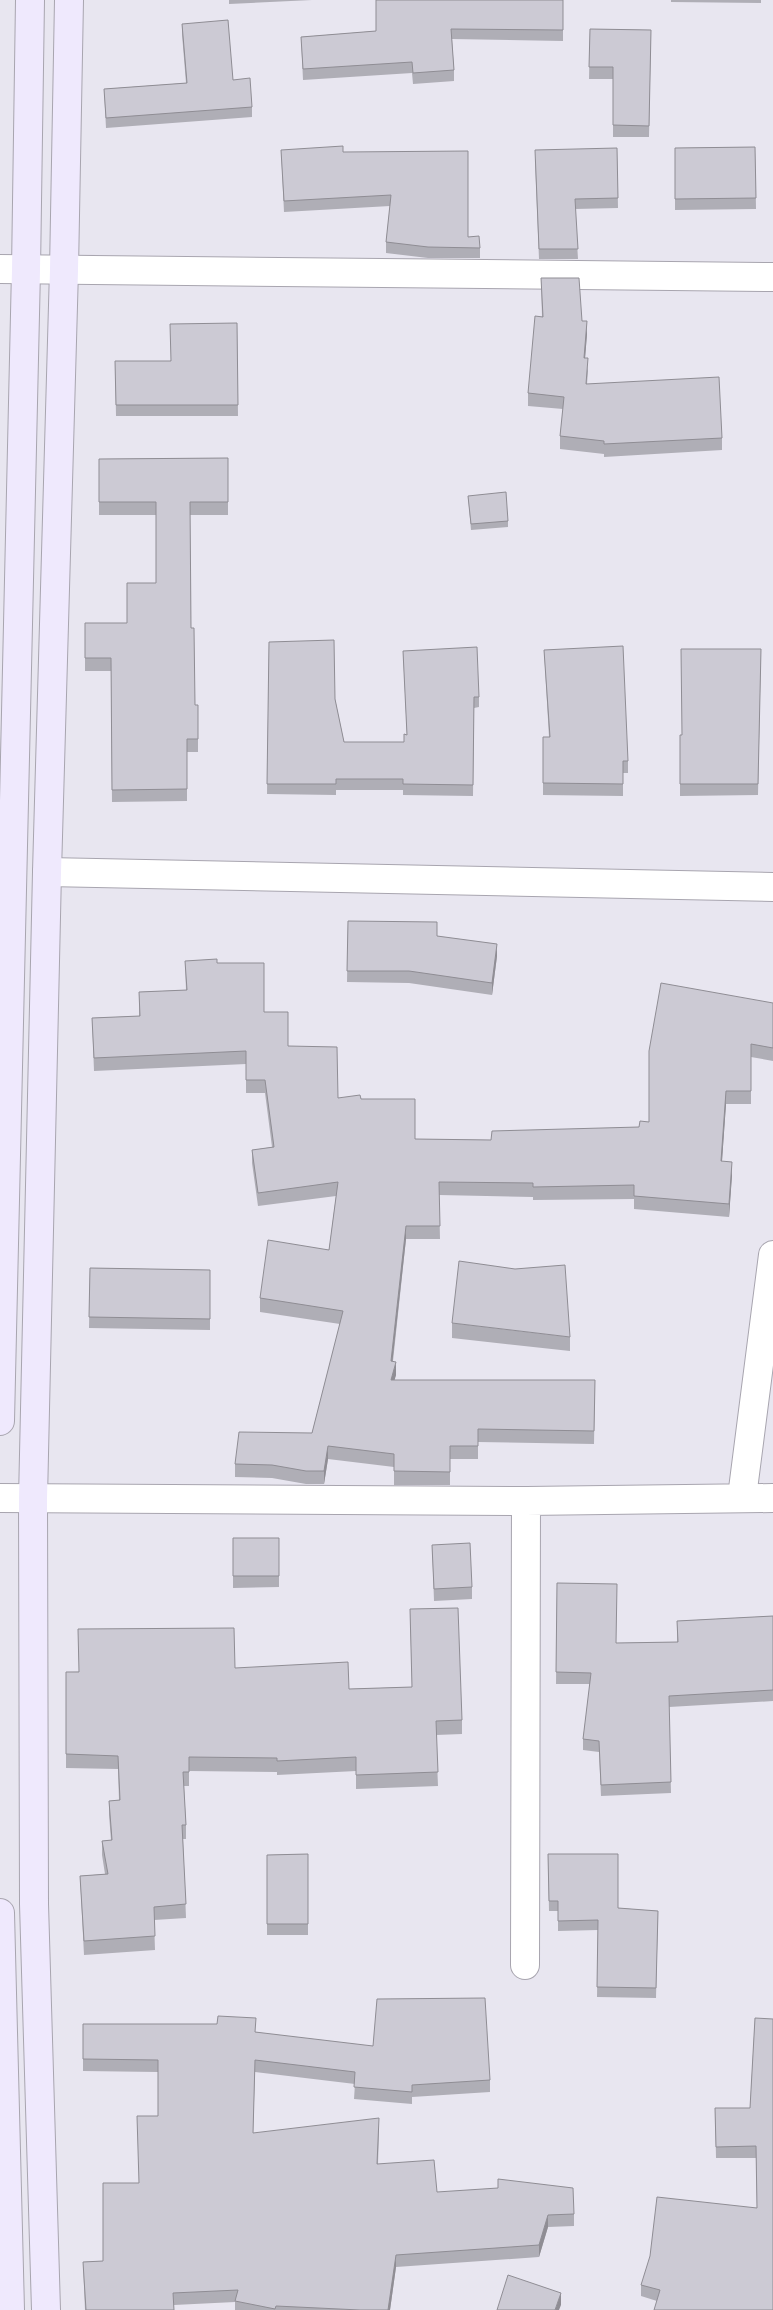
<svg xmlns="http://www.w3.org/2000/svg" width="773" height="2310" font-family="Quicksand,sans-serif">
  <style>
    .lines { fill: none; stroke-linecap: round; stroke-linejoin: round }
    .street-casing { stroke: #a8a5af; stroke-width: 30 }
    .secondary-casing { stroke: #a8a5af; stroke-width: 30 }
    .street { stroke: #fff; stroke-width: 28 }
    .secondary { stroke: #efe9fd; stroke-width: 28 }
    .wall { fill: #afaeb6 }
    .shaded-wall { fill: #8f8d94 }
    .building { fill: #cccad4; stroke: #8f8d94 }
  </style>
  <rect width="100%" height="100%" fill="#e8e6f0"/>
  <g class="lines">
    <defs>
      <path id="street" d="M 0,269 L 773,277
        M 47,872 L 773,887
        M 742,1497 L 773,1255
        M 0,1498 L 526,1501 L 773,1498
        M 525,1965 L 526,1501"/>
      <path id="secondary" d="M 0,1421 L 26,270 L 30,0
        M 0,1913 L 10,2310
        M 46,2310 L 34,1904 L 33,1499 L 47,872 L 64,270 L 69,0"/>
    </defs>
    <use href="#street" class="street-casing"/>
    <use href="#secondary" class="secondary-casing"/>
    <use href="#street" class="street"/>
    <use href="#secondary" class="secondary"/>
  </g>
  <path class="wall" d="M 229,0 L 312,0 L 229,4 Z
    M 563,0 L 563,41 L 452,39 L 454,70 L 454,81 L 413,84 L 412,73 L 303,80 L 301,37 L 376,31 Z
    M 671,0 L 761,0 L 761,3 L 671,2 Z
    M 182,24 L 252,107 L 252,117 L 106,128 L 104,89 L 186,83 L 182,34 Z
    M 590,29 L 651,30 L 649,137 L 613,137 L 613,79 L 589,79 Z
    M 755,147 L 756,209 L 675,210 L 675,148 Z
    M 617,148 L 618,208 L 575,209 L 578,259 L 539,259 L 535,160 Z
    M 281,150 L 343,152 L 468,237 L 480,248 L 480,258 L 428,258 L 386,253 L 386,242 L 390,206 L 284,212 Z
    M 541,278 L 582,321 L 587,334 L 585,358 L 588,371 L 587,384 L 722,438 L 722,450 L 604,457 L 604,454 L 560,449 L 560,436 L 563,409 L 528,406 L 528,393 L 542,317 Z
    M 237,323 L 238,416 L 116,416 L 115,361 L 170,361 Z
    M 228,458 L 228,515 L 190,515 L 191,628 L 195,705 L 198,705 L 198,752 L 187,752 L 187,801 L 112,802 L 111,671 L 85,671 L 85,623 L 127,623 L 156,583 L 156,515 L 99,515 L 99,459 Z
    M 468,496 L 508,521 L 508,527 L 471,530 Z
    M 269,642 L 335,699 L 344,742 L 404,742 L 407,735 L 403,651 L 479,697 L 479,707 L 474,708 L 473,796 L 403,795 L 403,790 L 336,790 L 336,795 L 267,794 Z
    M 761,649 L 758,795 L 680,796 L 680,735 L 682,735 Z
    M 544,650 L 628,761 L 628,773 L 623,773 L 623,796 L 543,795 L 543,737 L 549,737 Z
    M 348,921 L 437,936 L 497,956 L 492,995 L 409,983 L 347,982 Z
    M 185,961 L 217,963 L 264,1012 L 288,1046 L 338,1098 L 361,1099 L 415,1139 L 491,1140 L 639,1127 L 649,1122 L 773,1003 L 773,1061 L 751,1057 L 751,1104 L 726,1104 L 722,1161 L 732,1175 L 729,1217 L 634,1209 L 634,1199 L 533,1200 L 533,1197 L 439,1195 L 440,1239 L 406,1239 L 393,1361 L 396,1375 L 394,1380 L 595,1380 L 594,1444 L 478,1442 L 478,1459 L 450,1459 L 450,1485 L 394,1485 L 394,1467 L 328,1459 L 324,1484 L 306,1484 L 272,1478 L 235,1477 L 235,1464 L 312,1433 L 340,1324 L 260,1312 L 260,1298 L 329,1250 L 336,1196 L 258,1206 L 252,1163 L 252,1150 L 272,1147 L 265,1093 L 246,1093 L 246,1064 L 94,1071 L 92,1018 L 139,1016 L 139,992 L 186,990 Z
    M 90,1268 L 210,1270 L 210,1330 L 89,1328 Z
    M 452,1323 L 570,1337 L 570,1351 L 452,1338 Z
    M 233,1538 L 279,1538 L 279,1587 L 233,1588 Z
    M 432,1545 L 472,1587 L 472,1599 L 434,1601 Z
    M 557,1583 L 616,1643 L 677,1642 L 677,1621 L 773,1616 L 773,1701 L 669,1707 L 671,1793 L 601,1796 L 599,1752 L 583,1750 L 583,1739 L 590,1684 L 556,1684 Z
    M 410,1609 L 462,1720 L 462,1734 L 436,1735 L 438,1786 L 356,1789 L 356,1771 L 277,1775 L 277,1772 L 189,1771 L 189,1786 L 184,1786 L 186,1825 L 186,1839 L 183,1839 L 186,1918 L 154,1920 L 155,1950 L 84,1955 L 80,1876 L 105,1874 L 102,1855 L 102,1841 L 111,1840 L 109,1815 L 109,1801 L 119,1800 L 118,1769 L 66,1768 L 66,1672 L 235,1668 L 349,1689 L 412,1687 Z
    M 308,1854 L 308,1935 L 267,1935 L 267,1855 Z
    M 548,1854 L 618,1908 L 658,1911 L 656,1998 L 597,1997 L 598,1930 L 558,1931 L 558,1911 L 549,1911 Z
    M 755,2018 L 773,2310 L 657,2301 L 641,2296 L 641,2285 L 757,2208 L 756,2158 L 716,2158 L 715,2108 L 750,2108 Z
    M 83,2024 L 256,2032 L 490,2080 L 490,2092 L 412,2097 L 412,2104 L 354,2099 L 355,2084 L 255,2072 L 253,2133 L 379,2130 L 378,2164 L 437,2192 L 574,2214 L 574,2226 L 548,2227 L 539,2257 L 396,2267 L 390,2310 L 235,2310 L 235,2302 L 174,2305 L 174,2310 L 85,2310 L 83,2262 L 103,2261 L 139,2183 L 158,2116 L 158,2072 L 83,2071 Z"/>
  <path class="shaded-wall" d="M 587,321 L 587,334 L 584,371 L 584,358 Z
    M 497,944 L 497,956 L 492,995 L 492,983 Z
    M 726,1091 L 726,1104 L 721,1175 L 721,1161 Z
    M 732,1162 L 732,1175 L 729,1217 L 729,1204 Z
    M 406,1226 L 406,1239 L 391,1374 L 391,1361 Z
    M 396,1362 L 396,1375 L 391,1393 L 391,1380 Z
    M 328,1446 L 328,1459 L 324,1484 L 324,1471 Z
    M 548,2215 L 548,2227 L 539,2257 L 539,2245 Z
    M 396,2255 L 396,2267 L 390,2310 L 388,2310 Z
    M 561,2293 L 561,2305 L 559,2310 L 555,2310 Z"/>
  <path class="building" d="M 376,0 L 563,0 L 563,30 L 451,29 L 454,70 L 413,73 L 412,62 L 303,69 L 301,37 L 376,31 Z
    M 228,20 L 233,80 L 250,78 L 252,107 L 106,118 L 104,89 L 187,83 L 182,24 Z
    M 590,29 L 651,30 L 649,126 L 613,125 L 613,67 L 589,67 Z
    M 343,146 L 343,152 L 468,151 L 468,237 L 479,236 L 480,248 L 428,247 L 386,242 L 391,195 L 284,201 L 281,150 Z
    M 755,147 L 756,198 L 675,199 L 675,148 Z
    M 617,148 L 618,198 L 575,199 L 578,249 L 539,249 L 535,150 Z
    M 541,278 L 579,278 L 582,321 L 587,321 L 584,358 L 588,358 L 586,384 L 719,377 L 722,438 L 604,444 L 604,441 L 560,436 L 564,397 L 528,393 L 535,316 L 543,317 Z
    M 237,323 L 238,405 L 116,405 L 115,361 L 171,361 L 170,324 Z
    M 228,458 L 228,502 L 190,502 L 191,628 L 194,628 L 195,705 L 198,705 L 198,739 L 187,739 L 187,789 L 112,790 L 111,658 L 85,658 L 85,623 L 127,623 L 127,583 L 156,583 L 156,502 L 99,502 L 99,459 Z
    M 506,492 L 508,521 L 471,524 L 468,496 Z
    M 334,640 L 335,699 L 344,742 L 404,742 L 404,734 L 407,735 L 403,651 L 477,647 L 479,697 L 474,697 L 473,785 L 403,784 L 403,779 L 336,779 L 336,784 L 267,784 L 269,642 Z
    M 623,646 L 628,761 L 623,761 L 623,784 L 543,783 L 543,737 L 550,737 L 544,650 Z
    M 681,649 L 761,649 L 758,784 L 680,784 L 680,735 L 682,735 Z
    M 348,921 L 437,922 L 437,936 L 497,944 L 492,983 L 409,971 L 347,971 Z
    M 217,959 L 217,963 L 264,963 L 264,1012 L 288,1012 L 288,1046 L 337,1047 L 338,1098 L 360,1095 L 361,1099 L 415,1099 L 415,1139 L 491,1140 L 492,1131 L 639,1127 L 640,1121 L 649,1122 L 649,1051 L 661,983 L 773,1003 L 773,1048 L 751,1044 L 751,1091 L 726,1091 L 721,1161 L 732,1162 L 729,1204 L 634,1196 L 634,1185 L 533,1187 L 533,1183 L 439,1182 L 440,1226 L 406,1226 L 391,1361 L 396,1362 L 391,1380 L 595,1380 L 594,1431 L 478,1429 L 478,1446 L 450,1446 L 450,1472 L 394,1471 L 394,1454 L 328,1446 L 324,1471 L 306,1471 L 272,1465 L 235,1464 L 239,1432 L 312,1433 L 343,1311 L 260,1298 L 268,1240 L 329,1250 L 338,1182 L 258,1193 L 252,1150 L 274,1147 L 265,1080 L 246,1080 L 246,1051 L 94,1058 L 92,1018 L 140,1016 L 139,992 L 187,990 L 185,961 Z
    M 459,1261 L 515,1269 L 565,1265 L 570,1337 L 452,1323 Z
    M 90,1268 L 210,1270 L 210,1319 L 89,1317 Z
    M 233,1538 L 279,1538 L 279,1576 L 233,1576 Z
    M 470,1543 L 472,1587 L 434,1589 L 432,1545 Z
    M 557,1583 L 617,1584 L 616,1643 L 678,1642 L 677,1621 L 773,1616 L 773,1690 L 669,1696 L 671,1782 L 601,1785 L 599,1741 L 583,1739 L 591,1673 L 556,1672 Z
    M 458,1608 L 462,1720 L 436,1721 L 438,1772 L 356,1775 L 356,1757 L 277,1761 L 277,1758 L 189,1757 L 189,1772 L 183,1772 L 186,1825 L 182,1825 L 186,1904 L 154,1907 L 155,1936 L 84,1941 L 80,1876 L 108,1874 L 102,1841 L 112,1840 L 109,1801 L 120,1800 L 118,1756 L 66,1754 L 66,1672 L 79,1672 L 78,1629 L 234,1628 L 235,1668 L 348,1662 L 349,1689 L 412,1687 L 410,1609 Z
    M 308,1854 L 308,1924 L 267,1924 L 267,1855 Z
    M 548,1854 L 618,1854 L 618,1908 L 658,1911 L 656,1988 L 597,1987 L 598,1920 L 558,1921 L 558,1901 L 549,1901 Z
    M 485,1998 L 490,2080 L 412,2085 L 412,2092 L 354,2087 L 355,2072 L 255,2060 L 253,2133 L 379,2118 L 377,2164 L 434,2160 L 437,2192 L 498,2188 L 498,2179 L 573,2188 L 574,2214 L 548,2215 L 539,2245 L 396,2255 L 388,2310 L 360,2310 L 276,2306 L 275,2309 L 235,2301 L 238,2290 L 173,2293 L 174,2310 L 86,2310 L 83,2262 L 103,2261 L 103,2183 L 139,2183 L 137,2116 L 158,2116 L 158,2060 L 83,2059 L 83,2024 L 217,2024 L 218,2016 L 256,2018 L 255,2032 L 373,2046 L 377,1999 Z
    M 755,2018 L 773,2019 L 773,2310 L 654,2310 L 660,2290 L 641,2285 L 650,2256 L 657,2197 L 757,2208 L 756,2146 L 716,2147 L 715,2108 L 750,2108 Z
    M 508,2275 L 561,2293 L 555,2310 L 497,2310 Z"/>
</svg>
